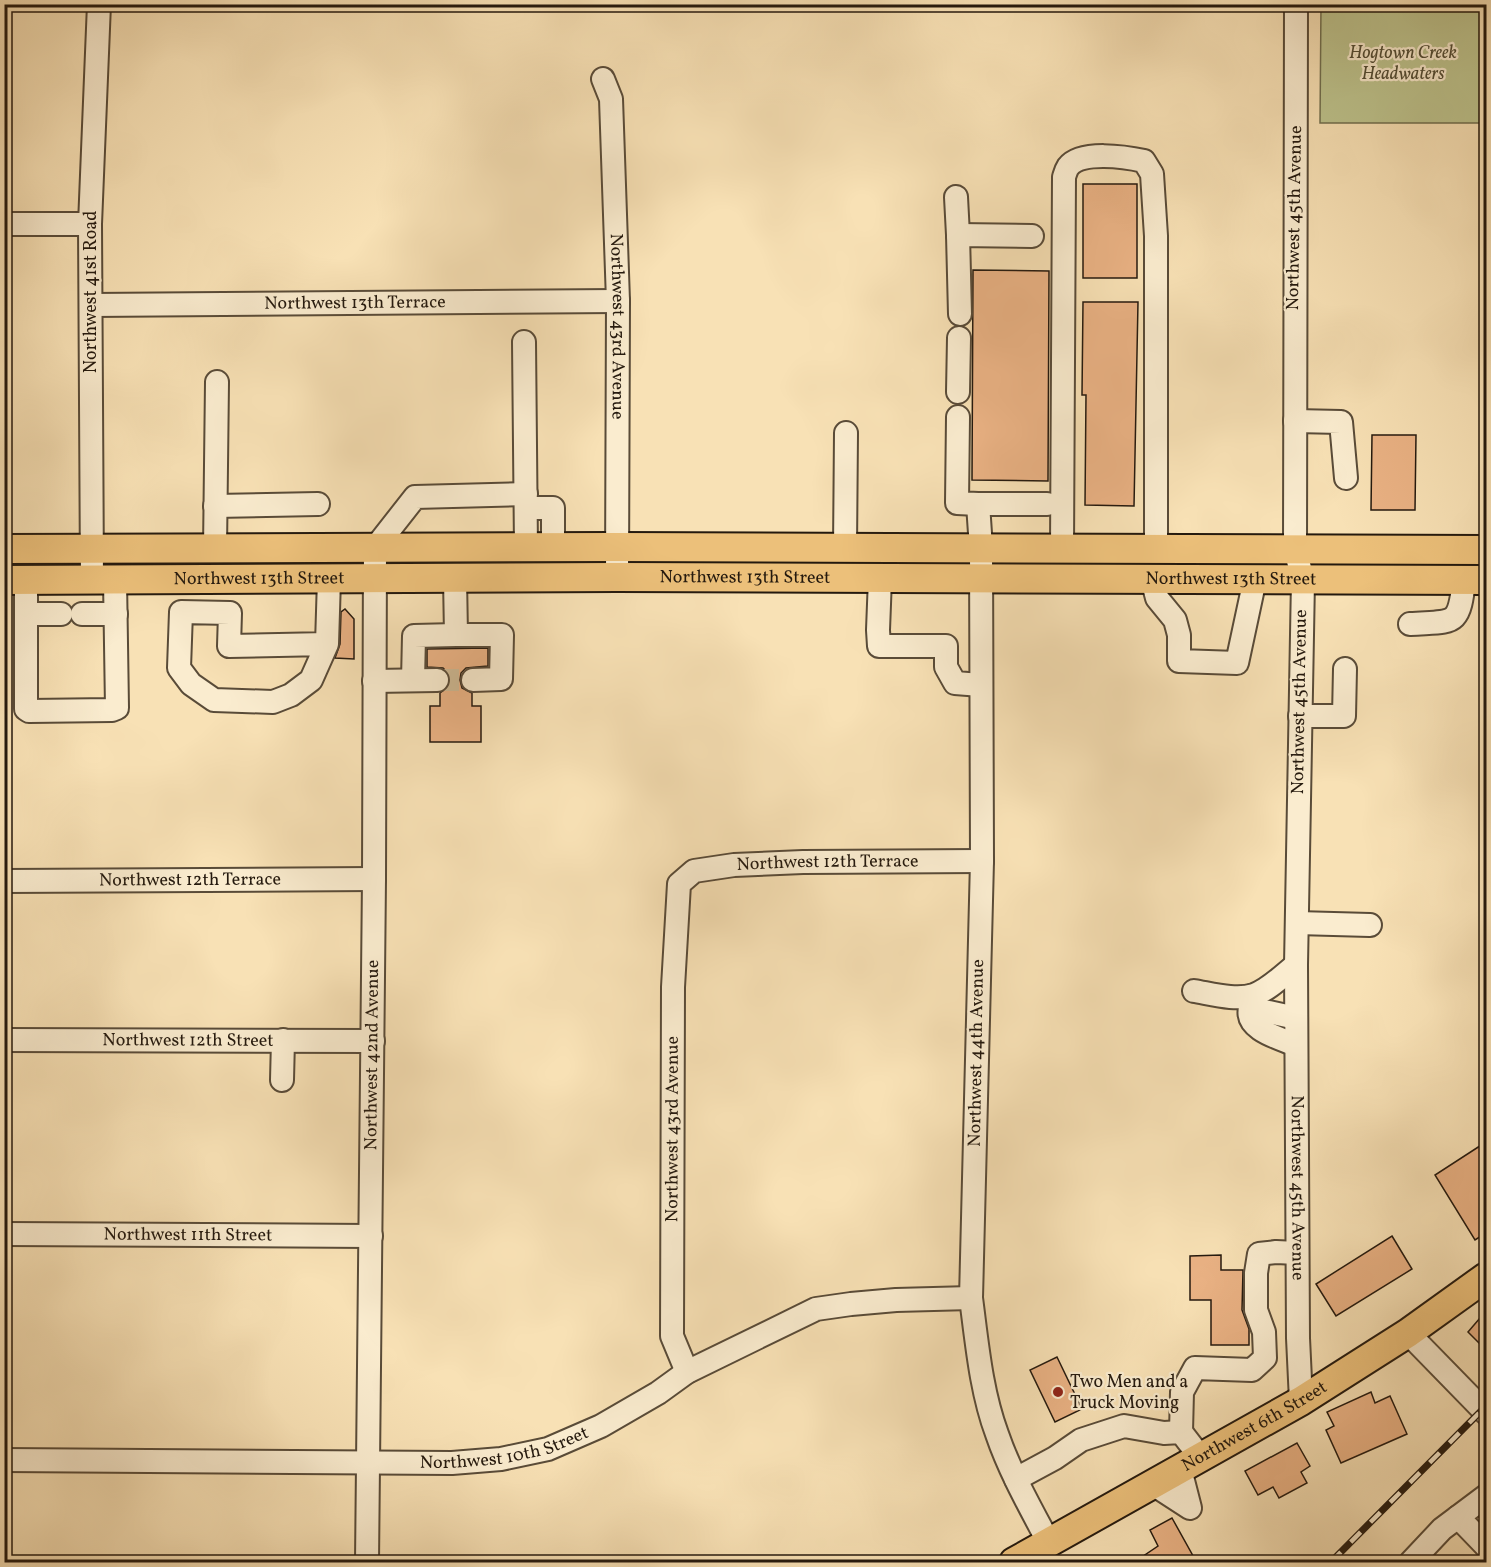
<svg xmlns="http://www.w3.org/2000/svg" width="1491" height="1567" font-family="Vollkorn,serif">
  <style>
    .green { fill: #bdc38d; stroke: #706e4e; stroke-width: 1.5 }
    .building { fill: #eab284; stroke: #24190e; stroke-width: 1.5 }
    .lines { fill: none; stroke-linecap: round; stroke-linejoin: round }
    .minor-tunnel { stroke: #ceb994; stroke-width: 22; stroke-dasharray: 22 11; stroke-linecap: butt }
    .minor-casing { stroke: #594b38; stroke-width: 26 }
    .major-casing { stroke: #24190e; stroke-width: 32 }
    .minor { stroke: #faeccf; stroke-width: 22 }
    .major { stroke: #ecc07a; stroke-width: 28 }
    .rail-casing { stroke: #24190e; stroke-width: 7 }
    .rail { stroke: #faeccf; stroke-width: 4.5; stroke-dasharray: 14; stroke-linecap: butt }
    .poi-dot { fill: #8f2418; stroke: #faeccf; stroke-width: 2 }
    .labels { text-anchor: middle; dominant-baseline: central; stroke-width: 4.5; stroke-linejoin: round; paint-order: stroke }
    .park-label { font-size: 18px; font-style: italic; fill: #524c34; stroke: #faeccf }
    .street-label { font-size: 18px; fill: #24190e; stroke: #faeccf }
    .poi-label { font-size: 18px; fill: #24190e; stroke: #faeccf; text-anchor: start }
  </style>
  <rect width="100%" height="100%" fill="#f8e1b5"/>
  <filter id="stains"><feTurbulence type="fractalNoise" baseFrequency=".00333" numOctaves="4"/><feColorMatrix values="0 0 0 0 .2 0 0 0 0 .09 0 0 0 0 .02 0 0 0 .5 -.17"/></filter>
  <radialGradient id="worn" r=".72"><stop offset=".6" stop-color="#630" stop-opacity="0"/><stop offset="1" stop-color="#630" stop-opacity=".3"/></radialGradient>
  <path class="green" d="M 1321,5 L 1486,5 L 1486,123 L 1320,123 Z"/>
  <path class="building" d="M 1083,184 L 1137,184 L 1137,278 L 1083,278 Z
    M 973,270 L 1049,271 L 1048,481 L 972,480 Z
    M 1083,302 L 1138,302 L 1134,506 L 1085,505 L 1086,395 L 1082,395 Z
    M 1372,435 L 1416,435 L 1415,510 L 1371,510 Z
    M 345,609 L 354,619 L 354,659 L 335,658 L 340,644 L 341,612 Z
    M 488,648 L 488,666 L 466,668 L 461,673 L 460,680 L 462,688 L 472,693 L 472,706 L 481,706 L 481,742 L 430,742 L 430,706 L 440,706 L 440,693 L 448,687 L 450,679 L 448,673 L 443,668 L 427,667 L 427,649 Z
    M 1486,1142 L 1486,1233 L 1475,1240 L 1435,1175 Z
    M 1392,1236 L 1412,1269 L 1336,1316 L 1316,1284 Z
    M 1221,1255 L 1221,1270 L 1243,1270 L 1242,1310 L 1249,1329 L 1249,1345 L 1211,1345 L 1211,1300 L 1190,1300 L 1190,1256 Z
    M 1486,1311 L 1486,1350 L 1468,1332 Z
    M 1057,1357 L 1082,1409 L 1055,1422 L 1030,1370 Z
    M 1371,1392 L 1375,1403 L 1390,1396 L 1407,1434 L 1341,1463 L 1326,1430 L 1334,1426 L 1327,1412 Z
    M 1297,1443 L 1310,1466 L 1301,1472 L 1307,1483 L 1279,1498 L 1273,1487 L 1258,1495 L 1245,1471 Z
    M 1172,1518 L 1197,1563 L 1133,1563 L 1158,1546 L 1150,1530 Z"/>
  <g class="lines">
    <path class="minor-tunnel" d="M 437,680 L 473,680"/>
    <defs>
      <g id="minor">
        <path id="s1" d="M 1296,4 L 1295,549 L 1303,580 L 1296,965 L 1298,1338 L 1301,1401"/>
        <path id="s2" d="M 603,79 L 611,99 L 618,301 L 617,577"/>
        <path d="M 956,197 L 958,235"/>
        <path d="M 4,224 L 90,224"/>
        <path id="s3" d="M 91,305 L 618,301"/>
        <path d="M 960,314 L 958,235 L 1032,236"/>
        <path d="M 524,342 L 526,548"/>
        <path d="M 958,392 L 959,338"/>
        <path d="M 958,417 L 957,503 L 978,504"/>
        <path d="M 1295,421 L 1341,422 L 1346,478"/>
        <path d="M 1047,504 L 978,504 L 981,548 L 982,861 L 971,1298 C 977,1343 981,1391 997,1434 C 1010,1472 1030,1507 1049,1543"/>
        <path d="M 215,506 L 318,504"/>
        <path d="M 526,508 L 553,508 L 553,548"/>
        <path d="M 845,548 L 846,433"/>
        <path d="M 1062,548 L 1064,177 C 1065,174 1066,170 1068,167 C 1081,150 1126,157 1144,161 L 1152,174 L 1156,236 L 1156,549"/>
        <path d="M 215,549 L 217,382"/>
        <path d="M 455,578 L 456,635 L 502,635 L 501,679 L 473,680"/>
        <path d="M 880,578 L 878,630 L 879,646 L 946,646 L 946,667 L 955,683 L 981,685"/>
        <path d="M 1152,579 L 1157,598 L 1175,620 L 1179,635 L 1179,661 L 1237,663 L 1255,579"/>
        <path d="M 26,580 L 26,709 L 29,711 L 112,710 L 117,708 L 115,580"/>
        <path d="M 92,580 L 90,224 L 99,4"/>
        <path d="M 26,614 L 61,614"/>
        <path d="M 82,614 L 116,614"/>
        <path d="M 1410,624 C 1454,621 1459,628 1464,580"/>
        <path d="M 327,644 L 229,646 L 230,613 L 181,612 L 179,668 L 191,684 L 214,700 L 273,702 L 291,695 L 311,680 L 327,644 L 329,579"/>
        <path d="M 413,680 L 414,636 L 456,635"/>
        <path d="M 374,681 L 437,680"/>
        <path d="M 1300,716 L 1344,716 L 1345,669"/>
        <path id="s4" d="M 4,881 L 374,879"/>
        <path d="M 1297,923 L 1370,925"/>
        <path d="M 1194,991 C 1212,994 1236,1001 1254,995 C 1270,989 1283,975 1296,965"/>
        <path d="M 1252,996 L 1250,1008 L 1296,1018"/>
        <path d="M 1250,1008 C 1245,1030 1280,1038 1296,1045"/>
        <path id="s5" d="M 4,1040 L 373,1041"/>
        <path d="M 282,1080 L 283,1040"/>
        <path id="s6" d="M 4,1234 L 371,1236"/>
        <path d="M 1408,1333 L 1486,1413"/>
        <path id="s7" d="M 687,1372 L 672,1336 L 673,987 L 679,884 L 694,871 L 734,865 L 803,862 L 982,861"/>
        <path d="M 1181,1432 L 1182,1392 L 1195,1368 L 1252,1370 L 1265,1358 L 1264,1332 L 1256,1310 L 1256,1273 L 1259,1254 L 1276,1252 L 1297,1253"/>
        <path id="s8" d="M 4,1460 L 452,1463 L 501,1459 L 548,1449 L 601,1426 L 658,1393 L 687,1372 L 816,1309 L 851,1304 L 896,1300 L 971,1298"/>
        <path d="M 1016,1479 L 1055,1458 L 1081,1440 L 1124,1426 L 1164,1433 L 1181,1432 L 1201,1458"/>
        <path d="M 1153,1484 L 1190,1508 L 1180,1469"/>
        <path d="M 1458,1517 L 1486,1546"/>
        <path id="s9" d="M 367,1562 L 374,879 L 375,548 L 415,497 L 526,494"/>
        <path d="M 1411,1562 L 1442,1529 L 1486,1496"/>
      </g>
      <g id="major">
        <path d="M 4,549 L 617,547 L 1486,550"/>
        <path id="s10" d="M 4,580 L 617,577 L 1486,580"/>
        <path id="s11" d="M 1014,1562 L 1301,1401 L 1408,1333 L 1486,1277"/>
      </g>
    </defs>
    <use href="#minor" class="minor-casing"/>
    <use href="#major" class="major-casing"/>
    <use href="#minor" class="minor"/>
    <use href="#major" class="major"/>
    <defs>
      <path id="rail" d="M 1331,1562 L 1486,1406"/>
    </defs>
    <use href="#rail" class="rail-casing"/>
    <use href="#rail" class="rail"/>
  </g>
  <circle class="poi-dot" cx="1058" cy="1392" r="6"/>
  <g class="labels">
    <g class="park-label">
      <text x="1403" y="53">Hogtown Creek<tspan x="1403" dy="21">Headwaters</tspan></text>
    </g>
    <g class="street-label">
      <text transform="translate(1295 218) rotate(-89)">Northwest 45th Avenue</text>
      <text transform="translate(91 292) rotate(-90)">Northwest 41st Road</text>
      <text stroke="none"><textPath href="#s3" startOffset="264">Northwest 13th Terrace</textPath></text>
      <text stroke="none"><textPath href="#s2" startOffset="249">Northwest 43rd Avenue</textPath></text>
      <text stroke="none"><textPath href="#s10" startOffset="741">Northwest 13th Street</textPath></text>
      <text stroke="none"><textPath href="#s10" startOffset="255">Northwest 13th Street</textPath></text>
      <text stroke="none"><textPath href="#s10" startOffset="1227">Northwest 13th Street</textPath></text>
      <text transform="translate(1300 702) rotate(-89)">Northwest 45th Avenue</text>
      <text stroke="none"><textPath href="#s7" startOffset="645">Northwest 12th Terrace</textPath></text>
      <text stroke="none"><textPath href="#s4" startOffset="186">Northwest 12th Terrace</textPath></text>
      <text stroke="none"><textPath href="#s5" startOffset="184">Northwest 12th Street</textPath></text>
      <text transform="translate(977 1053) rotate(-89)">Northwest 44th Avenue</text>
      <text stroke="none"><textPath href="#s9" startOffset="507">Northwest 42nd Avenue</textPath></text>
      <text stroke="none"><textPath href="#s7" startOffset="246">Northwest 43rd Avenue</textPath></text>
      <text stroke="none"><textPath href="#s1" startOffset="1185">Northwest 45th Avenue</textPath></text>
      <text stroke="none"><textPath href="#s6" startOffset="184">Northwest 11th Street</textPath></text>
      <text stroke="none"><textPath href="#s11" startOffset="276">Northwest 6th Street</textPath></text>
      <text stroke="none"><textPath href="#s8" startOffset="502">Northwest 10th Street</textPath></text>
    </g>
    <g class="poi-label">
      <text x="1070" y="1382">Two Men and a<tspan x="1070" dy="21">Truck Moving</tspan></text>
    </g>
  </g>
  <rect width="1491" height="1567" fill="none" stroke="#f8e1b5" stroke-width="24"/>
  <rect x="6" y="6" width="1479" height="1555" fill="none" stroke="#24190e" stroke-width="3"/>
  <rect x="12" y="12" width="1467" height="1543" fill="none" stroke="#24190e" stroke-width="1.5"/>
  <rect width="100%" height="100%" filter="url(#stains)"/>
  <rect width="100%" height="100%" fill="url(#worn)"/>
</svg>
